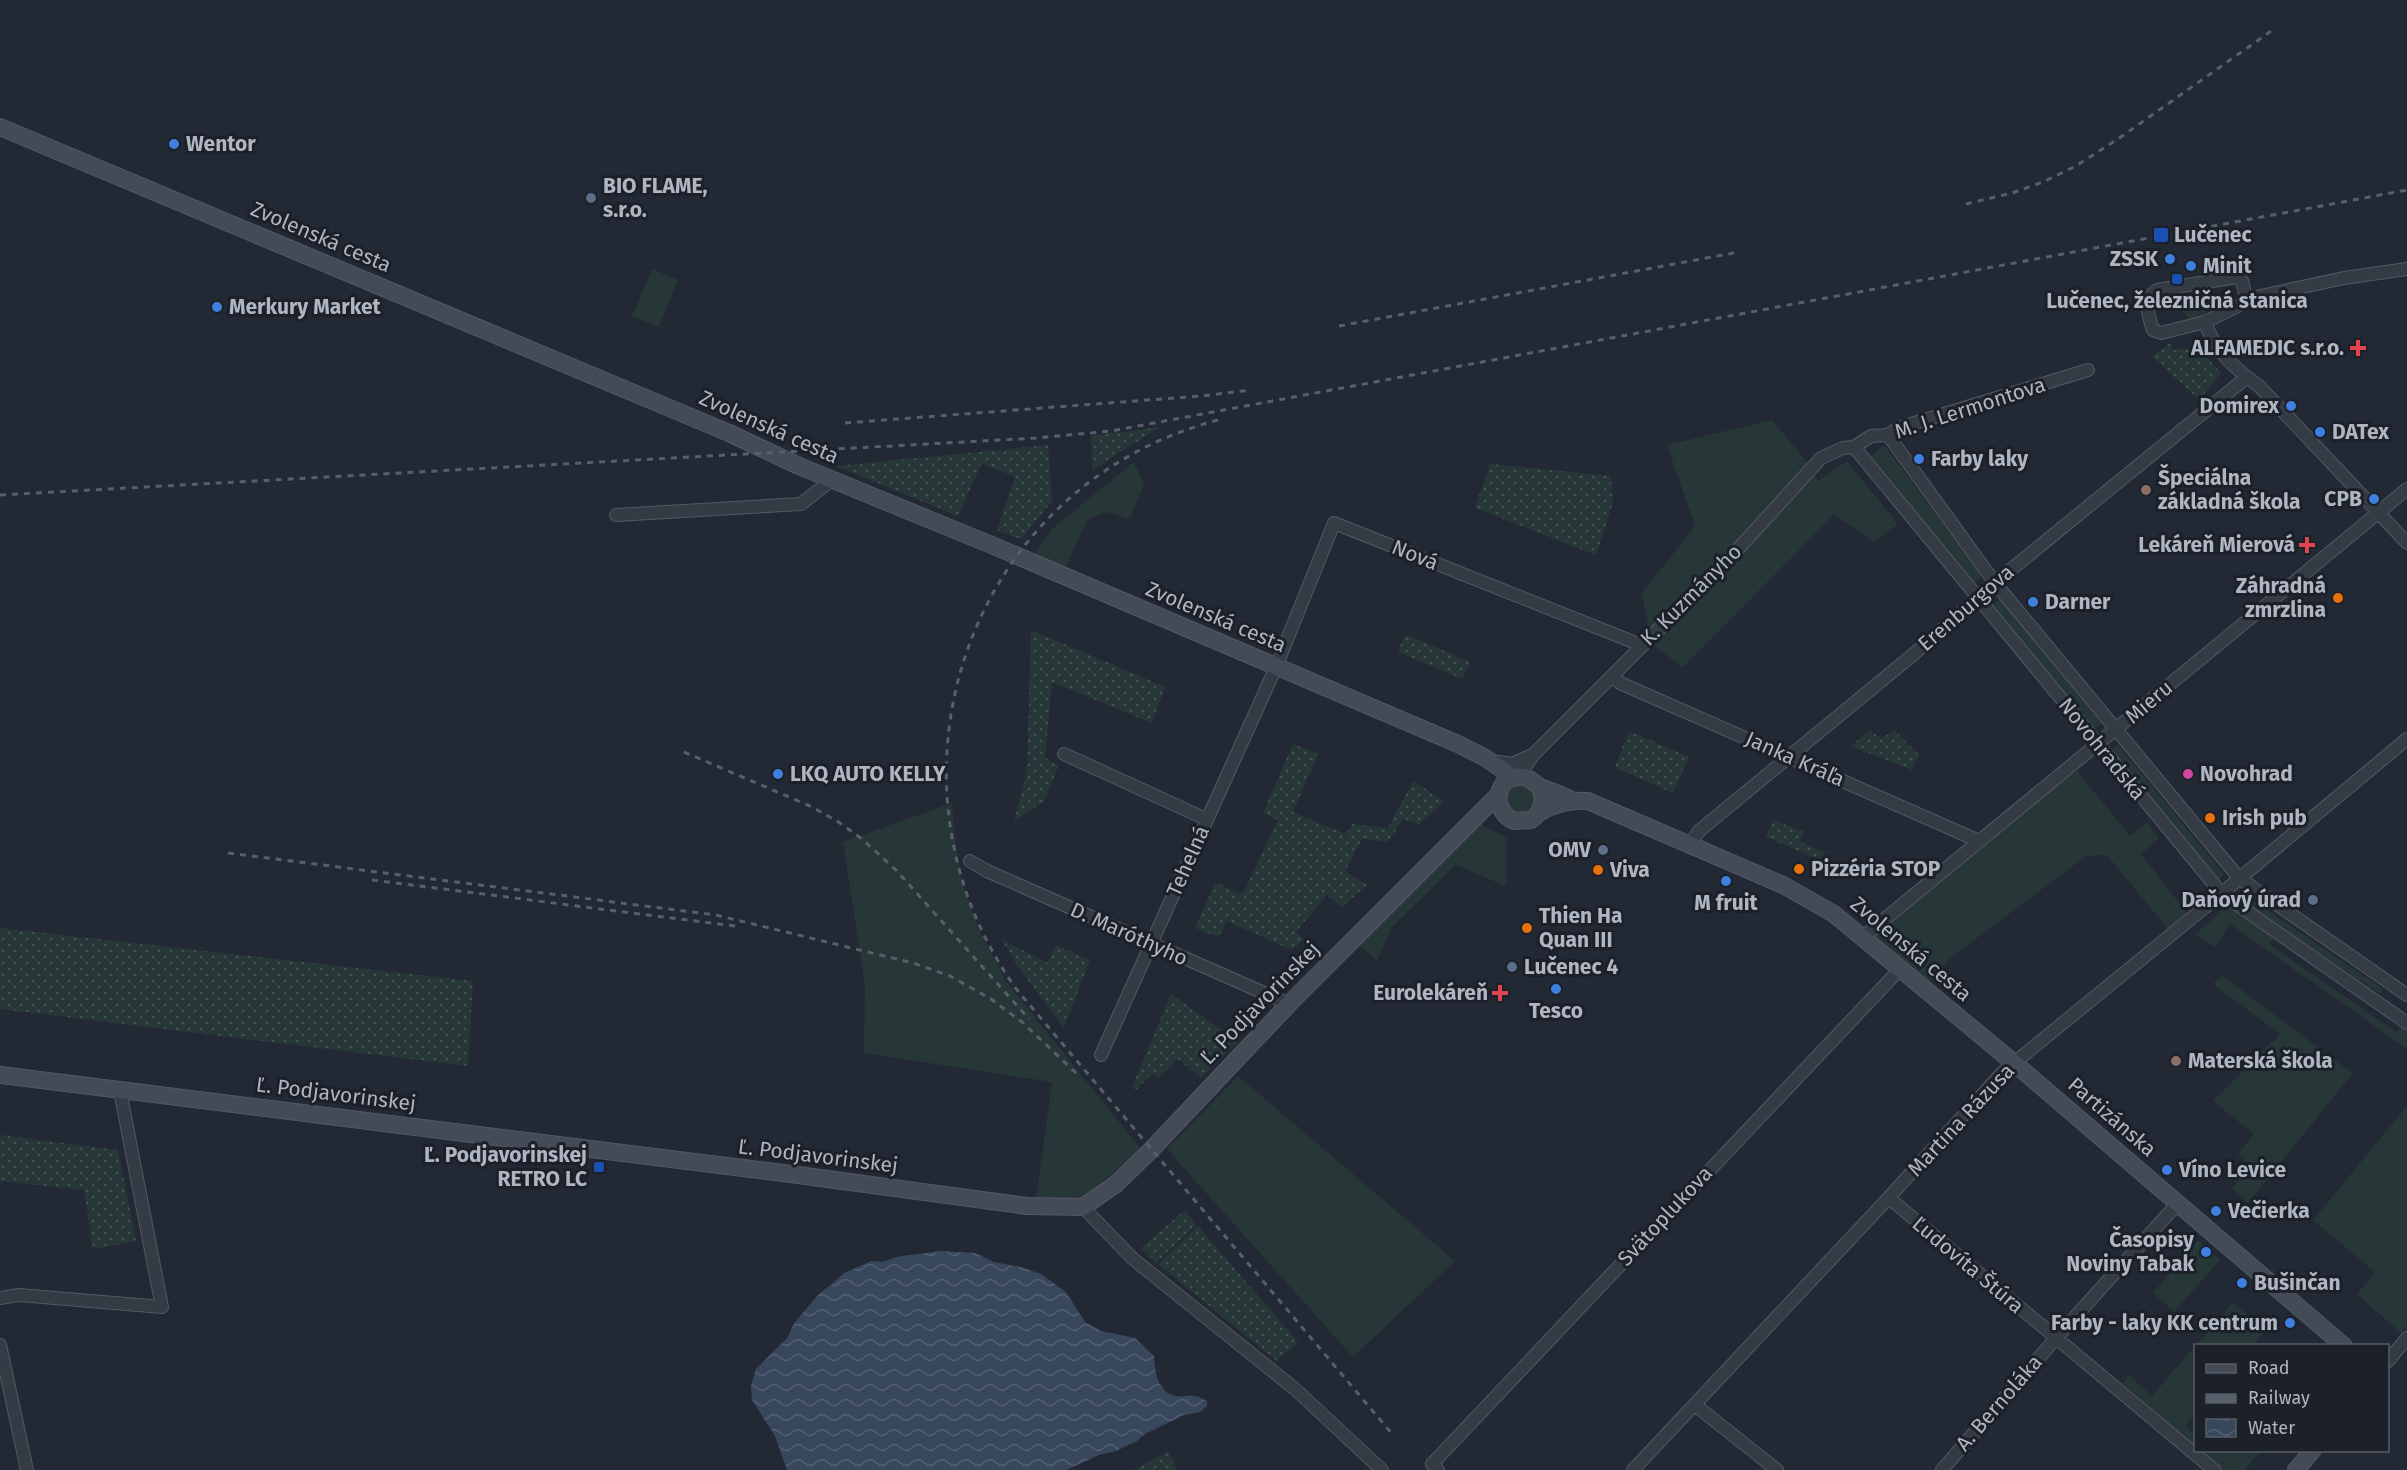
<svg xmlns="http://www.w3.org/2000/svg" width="2407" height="1470" font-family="'Fira Sans',sans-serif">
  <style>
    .grass { fill: #273737 }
    .garden { fill: url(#garden-dots) }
    .water { fill: url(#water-waves) }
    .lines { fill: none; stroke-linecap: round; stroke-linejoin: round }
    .street-casing { stroke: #535963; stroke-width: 14 }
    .secondary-casing { stroke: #535963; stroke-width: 18 }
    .street { stroke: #353b45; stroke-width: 12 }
    .secondary { stroke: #444b57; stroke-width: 16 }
    .rail { stroke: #575f6b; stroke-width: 3; stroke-dasharray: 6 6; stroke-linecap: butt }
    .shop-dot { fill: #3f7fe0; stroke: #1b2029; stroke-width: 2 }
    .service-dot { fill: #5c6f8a; stroke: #1b2029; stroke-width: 2 }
    .transit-dot { fill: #1a4fb4; stroke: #1b2029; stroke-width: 2 }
    .health-dot { fill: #e0444e; stroke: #1b2029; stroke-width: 2 }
    .education-dot { fill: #8d6e63; stroke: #1b2029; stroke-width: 2 }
    .food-dot { fill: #e8710a; stroke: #1b2029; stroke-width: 2 }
    .hotel-dot { fill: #d1479c; stroke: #1b2029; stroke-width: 2 }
    .labels { text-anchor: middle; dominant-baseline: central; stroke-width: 6; stroke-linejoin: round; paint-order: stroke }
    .poi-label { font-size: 21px; font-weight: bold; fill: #afb6c2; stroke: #1b2029; text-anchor: start }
    .street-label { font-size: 21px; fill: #afb6c2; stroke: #1b2029 }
  </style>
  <defs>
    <pattern id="garden-dots" width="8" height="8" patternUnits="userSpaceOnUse" patternTransform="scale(1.5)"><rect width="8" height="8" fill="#273737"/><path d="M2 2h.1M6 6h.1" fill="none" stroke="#445252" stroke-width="1.8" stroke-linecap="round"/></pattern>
    <pattern id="water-waves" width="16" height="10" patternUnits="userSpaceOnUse" patternTransform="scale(1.5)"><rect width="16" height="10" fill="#39475c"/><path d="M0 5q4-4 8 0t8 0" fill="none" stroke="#535f72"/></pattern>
  </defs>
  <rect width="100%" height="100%" fill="#222934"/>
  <path class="grass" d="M 652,269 L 678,280 L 659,327 L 632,316 Z
    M2182 307a12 12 0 1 1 24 0a12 12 0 1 1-24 0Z
    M 1772,420 L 1806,461 L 1818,481 L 1847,461 L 1898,524 L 1874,542 L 1834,515 L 1683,667 L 1652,645 L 1642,593 L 1695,526 L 1667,445 Z
    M 1884,445 L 1982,576 L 1974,584 L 1870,457 Z
    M 1134,462 L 1144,484 L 1130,519 L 1106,512 L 1087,520 L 1066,567 L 1034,555 L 1052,529 Z
    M 2000,599 L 2101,723 L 2094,730 L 1992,605 Z
    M 2118,745 L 2224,874 L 2219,879 L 2111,750 Z
    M 2077,771 L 2130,836 L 2147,822 L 2159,838 L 2141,854 L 2187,913 L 2169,930 L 2107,855 L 2086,856 L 1950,958 L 1928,983 L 1866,931 Z
    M1506 799a14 14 0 1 1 28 0a14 14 0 1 1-28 0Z
    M 952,803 L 955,840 L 962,880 L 978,928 L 1005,980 L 1140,1148 L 1108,1177 L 1079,1199 L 1036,1199 L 1052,1082 L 864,1053 L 865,986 L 843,842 Z
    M 1480,824 L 1507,838 L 1506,886 L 1455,865 L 1391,928 L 1377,961 L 1358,944 Z
    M 2242,893 L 2383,989 L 2380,994 L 2238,898 Z
    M 2226,906 L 2274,936 L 2269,944 L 2396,1032 L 2402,1027 L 2407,1031 L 2407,1049 L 2230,924 L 2215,947 L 2195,935 Z
    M 2222,976 L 2353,1073 L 2248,1203 L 2232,1189 L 2249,1164 L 2238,1154 L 2254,1134 L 2213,1101 L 2280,1034 L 2213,984 Z
    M 1238,1076 L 1455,1261 L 1353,1357 L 1167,1149 Z
    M 2407,1106 L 2407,1326 L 2401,1333 L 2357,1294 L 2375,1272 L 2313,1220 Z
    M 2198,1240 L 2220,1260 L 2174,1312 L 2153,1293 Z
    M 2233,1303 L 2265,1331 L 2253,1345 L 2196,1346 Z
    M 2195,1346 L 2195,1413 L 2185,1426 L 2195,1435 L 2195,1448 L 2123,1383 L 2129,1375 L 2152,1396 Z
    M 2199,1451 L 2261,1451 L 2244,1470 L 2221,1470 Z"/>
  <path class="garden" d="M 2170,343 L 2174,350 L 2186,348 L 2197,358 L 2203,353 L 2221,373 L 2199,400 L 2152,356 Z
    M 1160,427 L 1092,470 L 1091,436 Z
    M 1048,445 L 1052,501 L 1021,539 L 997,530 L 1015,477 L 982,463 L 958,516 L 836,466 Z
    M 1490,464 L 1611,476 L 1613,503 L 1596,555 L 1475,508 Z
    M 1031,630 L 1165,687 L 1152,723 L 1052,682 L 1045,758 L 1059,765 L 1044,801 L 1014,821 L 1027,771 Z
    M 1405,634 L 1470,662 L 1462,679 L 1398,652 Z
    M 1629,731 L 1689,757 L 1673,793 L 1615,767 Z
    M 1869,731 L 1881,738 L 1895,731 L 1919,755 L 1912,770 L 1851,746 Z
    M 1293,744 L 1318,754 L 1293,812 L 1345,834 L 1353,824 L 1388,828 L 1413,781 L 1444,801 L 1419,825 L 1403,819 L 1388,842 L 1362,839 L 1345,871 L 1367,885 L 1342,907 L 1327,895 L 1296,932 L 1304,939 L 1292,950 L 1227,921 L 1219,937 L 1195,928 L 1215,883 L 1243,894 L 1278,820 L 1263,813 Z
    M 1773,820 L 1804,832 L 1800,842 L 1825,852 L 1823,861 L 1766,837 Z
    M 0,928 L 473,981 L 468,1066 L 0,1009 Z
    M 1002,940 L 1048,963 L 1056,945 L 1090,960 L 1064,1028 L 1018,967 Z
    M 1171,994 L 1238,1042 L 1201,1078 L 1178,1059 L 1159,1077 L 1153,1073 L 1136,1090 L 1132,1087 Z
    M 0,1135 L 118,1150 L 136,1241 L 93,1249 L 84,1190 L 0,1181 Z
    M 1185,1210 L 1196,1225 L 1156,1263 L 1141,1248 Z
    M 1198,1226 L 1298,1342 L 1277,1361 L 1158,1264 Z
    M 1168,1451 L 1177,1470 L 1130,1470 L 1136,1469 Z"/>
  <path class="water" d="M 941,1251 L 975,1253 L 994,1262 L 1021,1267 L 1041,1274 L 1066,1292 L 1085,1322 L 1101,1331 L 1135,1338 L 1154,1356 C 1155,1371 1157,1391 1175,1396 C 1181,1398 1188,1394 1194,1396 C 1198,1396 1203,1399 1207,1401 L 1207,1406 L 1200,1412 L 1184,1415 L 1145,1434 L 1137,1441 L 1116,1451 L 1099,1455 L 1066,1470 L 787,1470 L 775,1436 L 752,1400 L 751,1386 L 756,1369 L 788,1337 L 794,1323 L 820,1293 L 832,1284 L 844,1273 L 871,1261 L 882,1262 L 896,1257 Z"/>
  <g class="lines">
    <defs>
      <path id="street" d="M 2247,300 L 2242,281 L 2237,277 L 2157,290 C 2143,300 2148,315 2153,330 L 2161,333 L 2205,322 L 2256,297 L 2344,278 L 2407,269
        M 2205,322 C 2214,350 2235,369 2259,386 L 2407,543
        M 1888,435 L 1995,583 L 2239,878 L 2407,995
        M 1854,447 L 2222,894 L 2407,1023
        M 616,515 L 801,504 L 833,479
        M 1612,676 L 1620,683 L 1979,841
        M 1064,754 L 1206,819
        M 1492,761 L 1512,764 L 1530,756
        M 1518,777 L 1534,754 L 1728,560 L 1821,458 L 1843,448 L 1854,447 L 1871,436 L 1888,435 L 1898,428 L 2088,370
        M 1690,844 L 1699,831 L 1915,653 L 2003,576 L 2247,377
        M 970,861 L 987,871 L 1289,1004
        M 1863,937 L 2407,489
        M 1101,1055 L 1276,667 L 1334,523 L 1641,645
        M 1889,1198 L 2214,1470
        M 1083,1207 L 1132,1258 L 1295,1389 L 1382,1470
        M 0,1298 L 19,1295 L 162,1307 L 120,1091
        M 0,1345 L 27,1470
        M 2388,1361 L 2407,1338
        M 1695,1405 L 1777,1470
        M 1438,1470 L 1432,1464 L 1900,969
        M 1633,1470 L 1881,1206 L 2003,1072 L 2210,903 L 2407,739
        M 1942,1470 L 2056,1338 L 2178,1203"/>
      <path id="secondary" d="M 0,127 L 729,433 L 799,466 L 994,546 L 1458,744 L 1484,757 L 1514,778
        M 1540,787 C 1545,800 1543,812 1531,820 L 1514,821 C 1490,810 1495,774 1523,777 C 1532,778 1535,785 1542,788 C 1553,792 1563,795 1573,801
        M 1539,813 C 1553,804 1570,800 1588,801 L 1783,885 L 1834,914 L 2014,1063 L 2344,1346
        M 0,1075 L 783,1173 L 1027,1206 L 1083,1207 L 1116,1184 L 1151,1150 L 1289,1004 L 1499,794
        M 2296,1470 L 2313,1450"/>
    </defs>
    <use href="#street" class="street-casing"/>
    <use href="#secondary" class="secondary-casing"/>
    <use href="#street" class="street"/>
    <use href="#secondary" class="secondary"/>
    <path class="rail" d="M 1966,204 L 2012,193 L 2043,182 L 2074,167 L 2118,139 L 2274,29
      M 1339,326 L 1739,252
      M 1218,420 C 966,486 867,782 1017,990 L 1393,1435
      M 845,423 L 1201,396 L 1251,390
      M 0,495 L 1036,438 L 1111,431 L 2407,190
      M 684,752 L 810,806 L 837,821 L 862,839 L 896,870 L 1029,1019
      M 228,853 L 716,915 L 913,963 L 950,976 L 991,999 L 1022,1022 L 1078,1075
      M 372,880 L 735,926"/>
  </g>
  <g class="shop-dot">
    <circle cx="174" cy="144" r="6"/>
    <circle cx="2170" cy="259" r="6"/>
    <circle cx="2191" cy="266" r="6"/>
    <circle cx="217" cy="307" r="6"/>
    <circle cx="2291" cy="406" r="6"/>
    <circle cx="2320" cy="432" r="6"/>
    <circle cx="1919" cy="459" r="6"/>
    <circle cx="2374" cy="499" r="6"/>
    <circle cx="2033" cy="602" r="6"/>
    <circle cx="778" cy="774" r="6"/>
    <circle cx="1726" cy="881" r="6"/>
    <circle cx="1556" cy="989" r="6"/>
    <circle cx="2167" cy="1170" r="6"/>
    <circle cx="2216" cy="1211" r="6"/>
    <circle cx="2206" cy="1252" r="6"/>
    <circle cx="2242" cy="1283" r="6"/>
    <circle cx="2290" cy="1323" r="6"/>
  </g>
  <g class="service-dot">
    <circle cx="591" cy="198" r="6"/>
    <circle cx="1603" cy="850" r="6"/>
    <circle cx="2313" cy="900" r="6"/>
    <circle cx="1512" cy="967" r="6"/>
  </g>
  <g class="transit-dot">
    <rect x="2153" y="227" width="16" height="16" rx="3"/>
    <rect x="2171" y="273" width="12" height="12" rx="3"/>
    <rect x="593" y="1161" width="12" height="12" rx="3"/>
  </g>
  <g class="health-dot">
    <path d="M2355 339h6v6h6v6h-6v6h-6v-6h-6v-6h6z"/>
    <path d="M2304 536h6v6h6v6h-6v6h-6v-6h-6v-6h6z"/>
    <path d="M1497 984h6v6h6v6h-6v6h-6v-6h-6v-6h6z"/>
  </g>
  <g class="education-dot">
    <circle cx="2146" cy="490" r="6"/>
    <circle cx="2176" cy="1061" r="6"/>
  </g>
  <g class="food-dot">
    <circle cx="2338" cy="598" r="6"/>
    <circle cx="2210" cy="818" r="6"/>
    <circle cx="1799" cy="869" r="6"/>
    <circle cx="1598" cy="870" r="6"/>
    <circle cx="1527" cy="928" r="6"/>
  </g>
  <circle class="hotel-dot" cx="2188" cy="774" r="6"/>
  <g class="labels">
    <g class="poi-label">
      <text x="186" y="144">Wentor</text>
      <text x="603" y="186">BIO FLAME,<tspan x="603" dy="24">s.r.o.</tspan></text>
      <text x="2174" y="235">Lučenec</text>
      <text x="2158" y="259" text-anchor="end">ZSSK</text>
      <text x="2203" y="266">Minit</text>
      <text x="2177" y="301" text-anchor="middle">Lučenec, železničná stanica</text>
      <text x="229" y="307">Merkury Market</text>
      <text x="2344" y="348" text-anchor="end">ALFAMEDIC s.r.o.</text>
      <text x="2279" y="406" text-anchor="end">Domirex</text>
      <text x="2332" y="432">DATex</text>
      <text x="1931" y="459">Farby laky</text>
      <text x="2158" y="478">Špeciálna<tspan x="2158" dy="24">základná škola</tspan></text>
      <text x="2362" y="499" text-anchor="end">CPB</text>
      <text x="2295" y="545" text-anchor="end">Lekáreň Mierová</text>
      <text x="2326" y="586" text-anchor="end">Záhradná<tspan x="2326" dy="24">zmrzlina</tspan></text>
      <text x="2045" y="602">Darner</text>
      <text x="790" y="774">LKQ AUTO KELLY</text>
      <text x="2200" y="774">Novohrad</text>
      <text x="2222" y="818">Irish pub</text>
      <text x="1591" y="850" text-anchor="end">OMV</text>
      <text x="1811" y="869">Pizzéria STOP</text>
      <text x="1610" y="870">Viva</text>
      <text x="2301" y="900" text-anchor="end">Daňový úrad</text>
      <text x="1726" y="903" text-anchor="middle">M fruit</text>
      <text x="1539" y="916">Thien Ha<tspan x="1539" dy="24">Quan III</tspan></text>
      <text x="1524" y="967">Lučenec 4</text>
      <text x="1488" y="993" text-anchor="end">Eurolekáreň</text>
      <text x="1556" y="1011" text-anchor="middle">Tesco</text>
      <text x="2188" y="1061">Materská škola</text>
      <text x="587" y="1155" text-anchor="end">Ľ. Podjavorinskej<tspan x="587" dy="24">RETRO LC</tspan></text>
      <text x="2179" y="1170">Víno Levice</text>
      <text x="2228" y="1211">Večierka</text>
      <text x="2194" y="1240" text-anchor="end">Časopisy<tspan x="2194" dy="24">Noviny Tabak</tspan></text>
      <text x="2254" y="1283">Bušinčan</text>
      <text x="2278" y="1323" text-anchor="end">Farby - laky KK centrum</text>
    </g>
    <g class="street-label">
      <text transform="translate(321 237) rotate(23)">Zvolenská cesta</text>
      <text transform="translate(1970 408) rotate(-18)">M. J. Lermontova</text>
      <text transform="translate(769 427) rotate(24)">Zvolenská cesta</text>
      <text transform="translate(1415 555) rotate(22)">Nová</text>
      <text transform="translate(1691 595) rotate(-45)">K. Kuzmányho</text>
      <text transform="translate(1966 608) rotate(-41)">Erenburgova</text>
      <text transform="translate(1216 617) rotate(23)">Zvolenská cesta</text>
      <text transform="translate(2149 702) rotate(-40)">Mieru</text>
      <text transform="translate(2102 749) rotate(51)">Novohradská</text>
      <text transform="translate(1795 759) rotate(24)">Janka Kráľa</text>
      <text transform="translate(1188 861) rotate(-66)">Tehelná</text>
      <text transform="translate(1129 934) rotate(24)">D. Maróthyho</text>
      <text transform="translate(1911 949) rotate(40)">Zvolenská cesta</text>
      <text transform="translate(1260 1003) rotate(-46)">Ľ. Podjavorinskej</text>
      <text transform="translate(336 1094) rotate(7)">Ľ. Podjavorinskej</text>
      <text transform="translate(2112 1117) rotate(41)">Partizánska</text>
      <text transform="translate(1961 1120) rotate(-47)">Martina Rázusa</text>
      <text transform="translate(818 1156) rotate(7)">Ľ. Podjavorinskej</text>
      <text transform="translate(1665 1216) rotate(-47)">Svätoplukova</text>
      <text transform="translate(1968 1265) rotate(40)">Ľudovíta Štúra</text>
      <text transform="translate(1999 1403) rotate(-49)">A. Bernoláka</text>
    </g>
  </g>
  <rect x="2194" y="1344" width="195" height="108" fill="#1b2029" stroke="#565c66" stroke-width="1.5"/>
  <rect x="2206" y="1364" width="30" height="9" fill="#444b57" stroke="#565c66" stroke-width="1.5"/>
  <text x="2248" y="1374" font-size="18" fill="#afb6c2">Road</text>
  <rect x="2206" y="1394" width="30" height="9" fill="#575f6b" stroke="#565c66" stroke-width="1.5"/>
  <text x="2248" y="1404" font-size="18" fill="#afb6c2">Railway</text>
  <rect x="2206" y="1419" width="30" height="18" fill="url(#water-waves)" stroke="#565c66" stroke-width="1.5"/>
  <text x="2248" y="1434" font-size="18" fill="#afb6c2">Water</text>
</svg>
